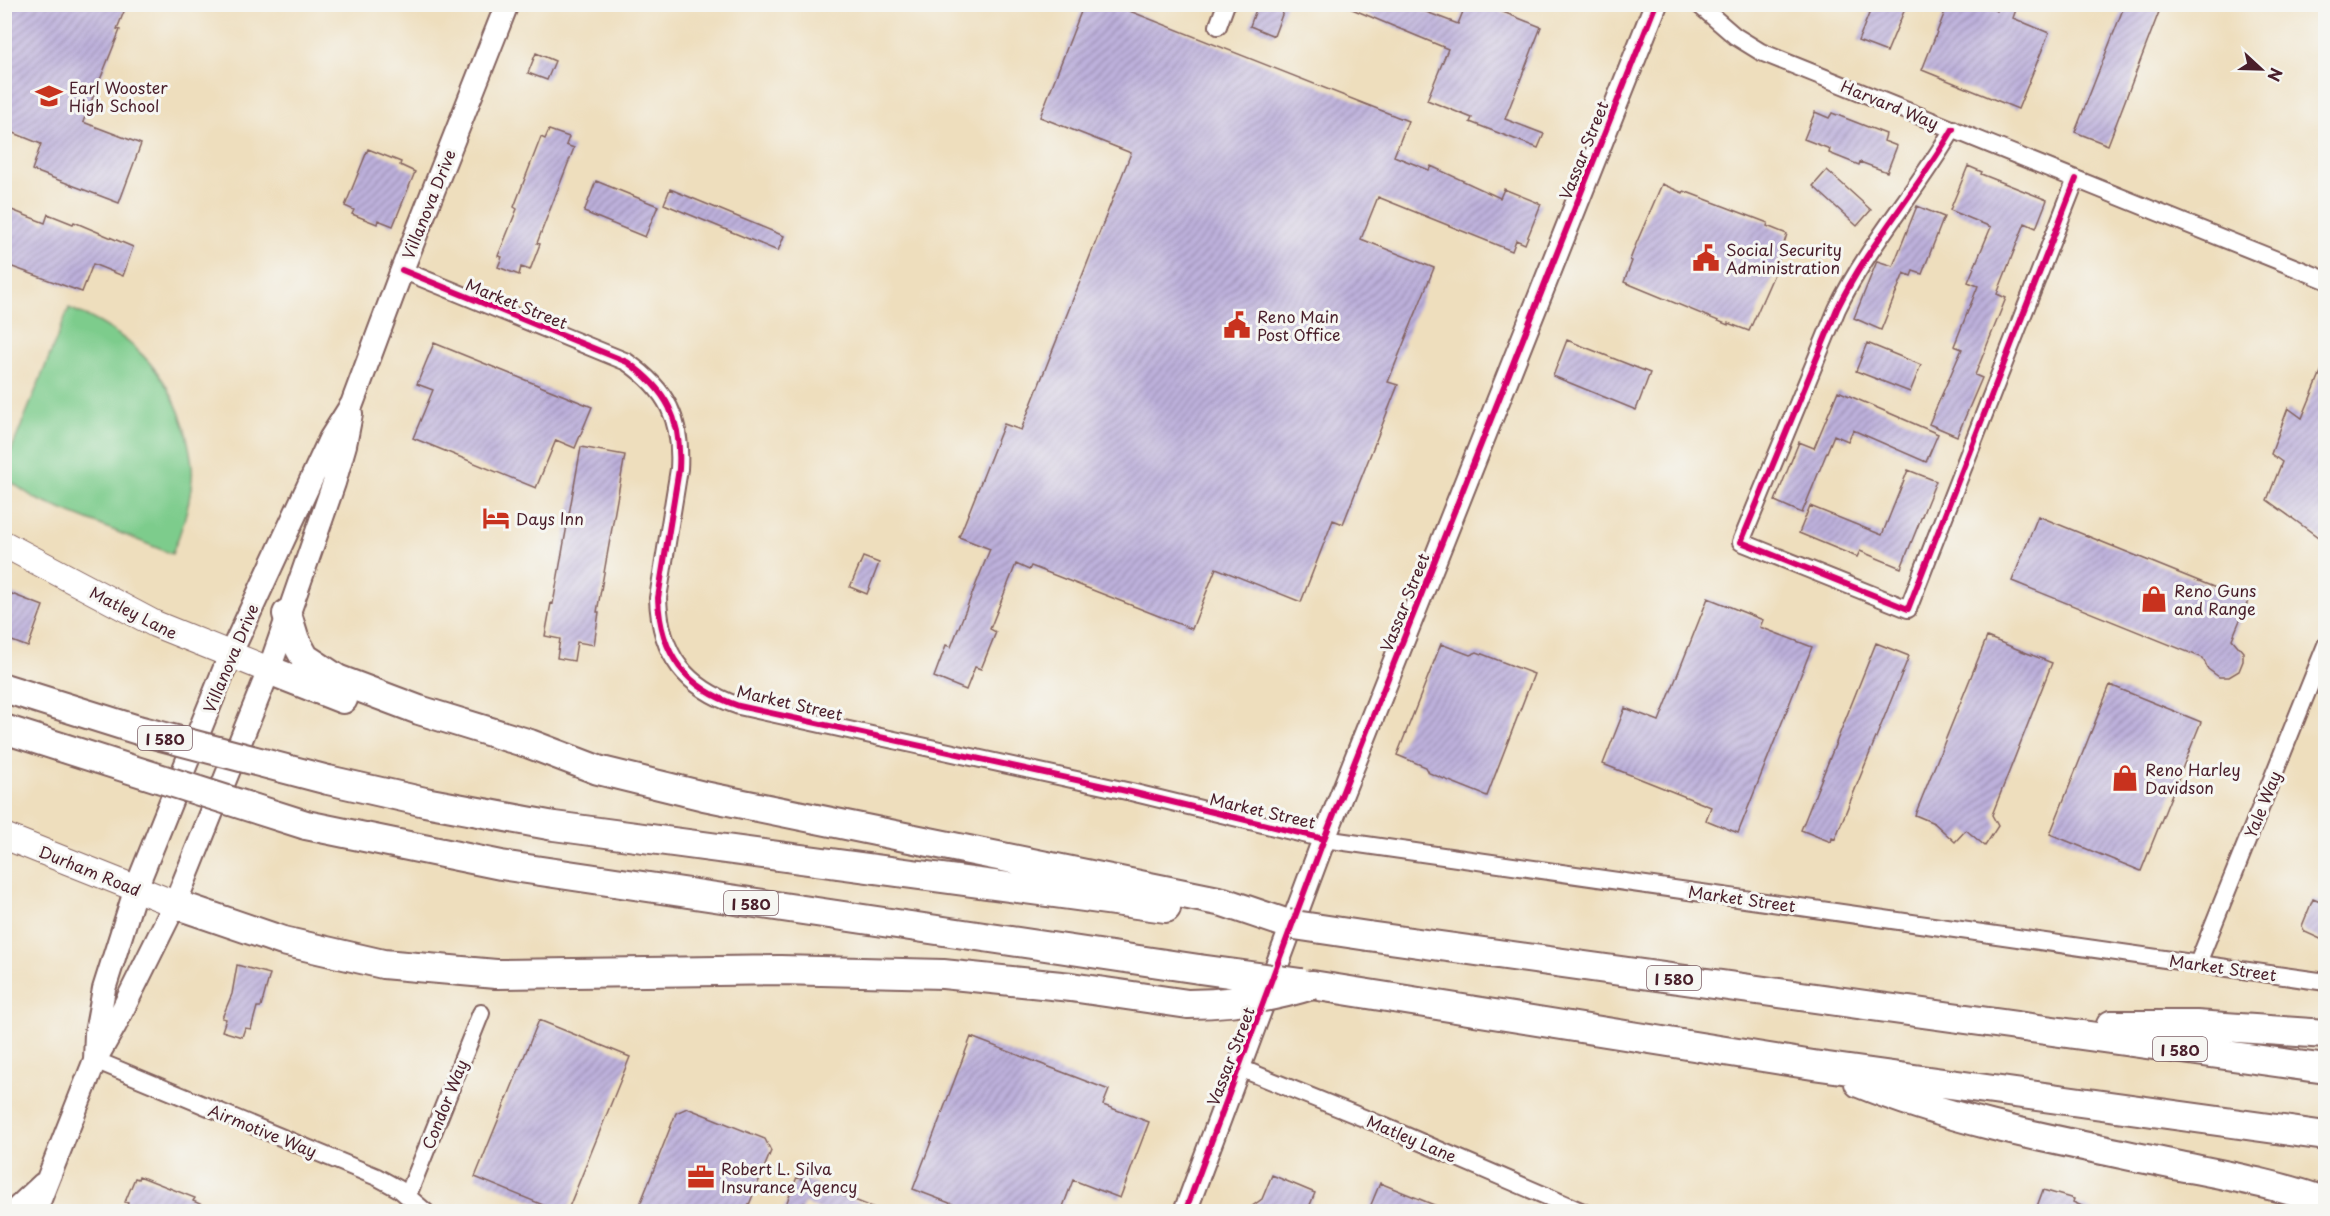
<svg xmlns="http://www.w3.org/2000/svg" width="2330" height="1216" font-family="'Playpen Sans',sans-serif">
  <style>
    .green { fill: #7dcc8c; stroke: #64765c; stroke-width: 1.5 }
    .building { fill: url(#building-hatch) }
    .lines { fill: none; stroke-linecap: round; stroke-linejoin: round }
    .street-casing { stroke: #83625e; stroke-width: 20 }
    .secondary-casing { stroke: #83625e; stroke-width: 26 }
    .primary-casing { stroke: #83625e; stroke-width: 28 }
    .highway-casing { stroke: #83625e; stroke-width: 32 }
    .street { stroke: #fff; stroke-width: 16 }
    .secondary { stroke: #fff; stroke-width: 22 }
    .primary { stroke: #fff; stroke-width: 26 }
    .highway { stroke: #fff; stroke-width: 28 }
    .highway-bridge-casing { stroke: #83625e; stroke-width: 32; stroke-linecap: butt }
    .highway-bridge { stroke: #fff; stroke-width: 28 }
    .cycleway-casing { stroke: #f6f6f2; stroke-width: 10 }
    .cycleway { stroke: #d6006c; stroke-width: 6 }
    .labels { text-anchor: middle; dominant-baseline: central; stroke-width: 6; stroke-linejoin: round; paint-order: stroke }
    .shield { fill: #f6f6f2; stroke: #7e6067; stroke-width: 1.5 }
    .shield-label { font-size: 15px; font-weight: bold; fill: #4a1f2b }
    .poi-label { font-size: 16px; fill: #4a1f2b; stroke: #f6f6f2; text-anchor: start }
    .street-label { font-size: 16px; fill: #4a1f2b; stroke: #f6f6f2 }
  </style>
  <defs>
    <pattern id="building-hatch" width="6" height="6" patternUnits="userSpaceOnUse" patternTransform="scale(1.5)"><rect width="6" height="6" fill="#bdb1dc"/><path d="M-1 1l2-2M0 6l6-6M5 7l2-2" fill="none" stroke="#9c8fb3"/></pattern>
  </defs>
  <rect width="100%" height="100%" fill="#f6f6f2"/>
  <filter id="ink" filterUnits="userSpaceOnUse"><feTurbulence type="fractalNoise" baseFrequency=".0167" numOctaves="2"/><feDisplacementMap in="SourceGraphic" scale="12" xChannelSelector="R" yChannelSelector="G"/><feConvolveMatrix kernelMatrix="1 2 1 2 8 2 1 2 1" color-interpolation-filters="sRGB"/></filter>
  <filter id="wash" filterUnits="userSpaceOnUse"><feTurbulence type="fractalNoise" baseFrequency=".008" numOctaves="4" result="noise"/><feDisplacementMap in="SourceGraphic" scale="24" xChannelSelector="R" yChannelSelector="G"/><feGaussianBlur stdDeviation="1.35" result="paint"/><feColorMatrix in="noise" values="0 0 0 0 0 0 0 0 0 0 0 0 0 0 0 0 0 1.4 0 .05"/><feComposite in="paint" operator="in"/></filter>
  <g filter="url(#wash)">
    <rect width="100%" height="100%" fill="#eedebd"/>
    <path class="green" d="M 69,308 C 128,332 169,370 186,433 C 189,447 194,464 192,479 C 190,505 182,530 172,554 L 36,499 L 11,482 L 7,470 L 9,456 Z"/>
    <g id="blocks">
      <path class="building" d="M 4,4 L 127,4 L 117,29 L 120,30 L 83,122 L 141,144 L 119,203 L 32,170 L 41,144 L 4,129 Z
        M 1084,4 L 1112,4 L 1408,121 L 1394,156 L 1429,170 L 1431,166 L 1500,198 L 1504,189 L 1541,204 L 1525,244 L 1516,240 L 1512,251 L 1378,197 L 1361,239 L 1434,268 L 1388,382 L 1398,385 L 1343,524 L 1333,520 L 1301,602 L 1216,568 L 1192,629 L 1031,566 L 1029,570 L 1016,564 L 990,629 L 996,632 L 981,669 L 975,667 L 966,690 L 934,677 L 946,645 L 951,647 L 990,549 L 959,537 L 1004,424 L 1021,430 L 1131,153 L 1040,117 Z
        M 1258,4 L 1286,4 L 1274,36 L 1250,26 Z
        M 1340,4 L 1413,4 L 1413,7 L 1458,24 L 1466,4 L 1483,4 L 1541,27 L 1505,119 L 1544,134 L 1538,148 L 1470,122 L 1472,118 L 1427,100 L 1448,49 Z
        M 1873,4 L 1907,4 L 1887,52 L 1858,41 Z
        M 1948,4 L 1980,4 L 1997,11 L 2000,4 L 2018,4 L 2013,18 L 2049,33 L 2018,109 L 1922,70 Z
        M 2125,4 L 2162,4 L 2108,145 L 2075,132 Z
        M 536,53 L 555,61 L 547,80 L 528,73 Z
        M 1815,112 L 1829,118 L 1832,113 L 1886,134 L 1884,141 L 1897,146 L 1887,172 L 1860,162 L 1859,165 L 1829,153 L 1830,149 L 1804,139 Z
        M 549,130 L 569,137 L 566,145 L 574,148 L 537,243 L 540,244 L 530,270 L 521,267 L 519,275 L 498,267 L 502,257 L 498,256 L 517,209 L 514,207 L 541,137 L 545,139 Z
        M 368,149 L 401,162 L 400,165 L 415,172 L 393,226 L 378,220 L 377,224 L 352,214 L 354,210 L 345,206 Z
        M 1968,166 L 1982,172 L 1981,174 L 2047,200 L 2036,228 L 2025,223 L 1997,294 L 2006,298 L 1975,375 L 1982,378 L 1957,436 L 1929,424 L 1962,349 L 1954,346 L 1978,286 L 1968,282 L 1991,227 L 1950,210 Z
        M 1827,170 L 1871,210 L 1857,226 L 1813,186 Z
        M 596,181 L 658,206 L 645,237 L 584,212 Z
        M 1662,184 L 1683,193 L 1684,191 L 1768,223 L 1767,226 L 1787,234 L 1775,272 L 1749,331 L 1728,323 L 1728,325 L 1624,282 L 1632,261 L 1630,260 L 1636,244 Z
        M 670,189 L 784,236 L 778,251 L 664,204 Z
        M 1917,206 L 1944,217 L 1922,274 L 1913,271 L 1911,276 L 1904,273 L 1881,330 L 1854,318 L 1877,261 L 1893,266 Z
        M 4,207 L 45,223 L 48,214 L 73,224 L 74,222 L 133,247 L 123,276 L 93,264 L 82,292 L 4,264 Z
        M 1567,340 L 1650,373 L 1636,410 L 1553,376 Z
        M 434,343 L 592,407 L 575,448 L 556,440 L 536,488 L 413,438 L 433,390 L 417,384 Z
        M 1867,343 L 1921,365 L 1910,392 L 1856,371 Z
        M 2325,362 L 2325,542 L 2267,500 L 2282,462 L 2271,454 L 2288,408 L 2302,418 Z
        M 1838,391 L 1938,434 L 1926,462 L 1853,430 L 1848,441 L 1834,435 L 1802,513 L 1775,501 L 1799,442 L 1814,448 Z
        M 581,447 L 625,455 L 597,612 L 599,612 L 594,645 L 577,642 L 574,661 L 557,658 L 560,639 L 545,636 L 551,603 L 553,604 Z
        M 1908,470 L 1936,481 L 1901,568 L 1860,551 L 1857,557 L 1799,533 L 1810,506 L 1882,535 Z
        M 2038,516 L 2248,601 L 2232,639 L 2243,652 L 2243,661 L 2239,671 L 2229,677 L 2219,677 L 2208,669 L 2203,658 L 2012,581 Z
        M 863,557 L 879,563 L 867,594 L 850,587 Z
        M 4,591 L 43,606 L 28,647 L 4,638 Z
        M 1708,598 L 1763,620 L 1760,627 L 1812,647 L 1738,833 L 1706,820 L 1711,807 L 1603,764 L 1625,708 L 1659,721 Z
        M 1987,637 L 2052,663 L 1992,815 L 1998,826 L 1985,846 L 1966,830 L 1955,842 L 1934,823 L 1915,815 Z
        M 1876,643 L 1909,656 L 1835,839 L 1832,838 L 1831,842 L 1801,830 Z
        M 1441,644 L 1470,655 L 1477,652 L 1534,674 L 1487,796 L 1429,773 L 1426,767 L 1397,755 Z
        M 2110,685 L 2201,722 L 2141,871 L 2050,834 Z
        M 2313,899 L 2325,904 L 2325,941 L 2305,932 L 2302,926 Z
        M 237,965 L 270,974 L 261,1007 L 257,1007 L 251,1029 L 245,1028 L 242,1037 L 222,1031 L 226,1019 L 222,1018 L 232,994 Z
        M 539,1020 L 630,1057 L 567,1212 L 560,1212 L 475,1177 Z
        M 971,1037 L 1109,1090 L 1103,1105 L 1149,1122 L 1120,1198 L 1073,1180 L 1061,1212 L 973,1212 L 913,1189 Z
        M 687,1108 L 765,1139 L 771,1151 L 746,1212 L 637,1212 L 676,1113 Z
        M 1272,1175 L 1315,1193 L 1307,1212 L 1244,1212 L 1262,1199 Z
        M 139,1176 L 195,1198 L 193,1201 L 218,1212 L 125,1212 L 128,1203 L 125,1202 L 135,1178 L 138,1179 Z
        M 797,1177 L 882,1211 L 882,1212 L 826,1212 L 804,1203 L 801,1212 L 783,1212 Z
        M 1380,1183 L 1449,1211 L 1449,1212 L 1368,1212 Z
        M 2043,1190 L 2074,1199 L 2073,1202 L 2095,1212 L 2035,1212 Z"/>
    </g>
  </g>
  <g filter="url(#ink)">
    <use href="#blocks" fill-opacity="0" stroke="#83625e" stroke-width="1.5"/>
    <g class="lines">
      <defs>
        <path id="street" d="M 1698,4 L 1735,36 L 1761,52 L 2326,280
          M 1218,26 L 1226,4
          M 1953,129 C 1917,191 1868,245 1837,309 L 1741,542 L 1908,609 L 2076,179
          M 402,270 L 627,362 C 667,390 682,419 679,469 L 658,598 C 660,655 686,688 739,706 L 1131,792 L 1324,839 L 2326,982
          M 2198,963 L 2326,645
          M 95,1060 L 377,1177 L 399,1189 L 426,1212
          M 1240,1068 L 1381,1125 L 1583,1212
          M 408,1195 L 481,1013"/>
        <path id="secondary" d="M 95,1060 L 96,1033 L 104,989 L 136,888 L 230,655 L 330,439 L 352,404 L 402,270 L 507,4
          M 13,1212 L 43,1184
          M 35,1212 L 95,1060 L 115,1025 L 175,904 L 269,670 L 334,483 L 345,445 L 351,414
          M 1185,1212 L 1324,839 L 1656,4"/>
        <path id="primary" d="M 4,544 L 155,624 L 269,670
          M 4,836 L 175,904"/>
        <path id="highway" d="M 287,614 L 295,640 L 305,658 L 337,679 L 419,710 L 530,744 L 598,770 L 704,796 L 1223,902 L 1288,924
          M 269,670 L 343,699
          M 328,780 L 425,802 L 554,826 L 1166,908
          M 306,825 L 501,865 L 1199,969
          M 175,904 L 283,941 L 383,964 L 496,974 L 780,970 L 943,974 L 1071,987 L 1188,1004
          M 1368,936 L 2326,1069
          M 1312,985 L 1813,1065 L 2326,1136
          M 2111,1025 L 2196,1025 L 2326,1034
          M 1859,1083 C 1962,1125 2072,1143 2180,1166 C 2229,1176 2279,1185 2326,1202"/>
      </defs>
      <use href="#street" class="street-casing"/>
      <use href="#secondary" class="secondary-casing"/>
      <use href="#primary" class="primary-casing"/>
      <use href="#highway" class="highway-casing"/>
      <use href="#street" class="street"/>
      <use href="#secondary" class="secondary"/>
      <use href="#primary" class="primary"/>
      <use href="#highway" class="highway"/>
      <defs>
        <path id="highway-bridge" d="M 4,688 L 138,730 L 328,780
          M 4,729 L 306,825
          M 1288,924 L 1368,936
          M 1199,969 L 1301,983
          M 1188,1004 C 1231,1004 1271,998 1312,985"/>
      </defs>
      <use href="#highway-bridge" class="highway-bridge-casing"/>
      <use href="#highway-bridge" class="highway-bridge"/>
      <defs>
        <path id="cycleway" d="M 1953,129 C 1917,191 1868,245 1837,309 L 1741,542 L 1908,609 L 2076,179
          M 402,270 L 627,362 C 667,390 682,419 679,469 L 658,598 C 660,655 686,688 739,706 L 1131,792 L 1324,839
          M 1185,1212 L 1324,839 L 1656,4"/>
      </defs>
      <use href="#cycleway" class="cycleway-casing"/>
      <use href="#cycleway" class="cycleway"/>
    </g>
  </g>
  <defs>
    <symbol id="school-bare" viewBox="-9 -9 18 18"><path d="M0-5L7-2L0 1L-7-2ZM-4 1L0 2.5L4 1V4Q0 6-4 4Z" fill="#c8321e" stroke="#f6f6f2" stroke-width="2.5" paint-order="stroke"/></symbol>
    <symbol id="civic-bare" viewBox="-9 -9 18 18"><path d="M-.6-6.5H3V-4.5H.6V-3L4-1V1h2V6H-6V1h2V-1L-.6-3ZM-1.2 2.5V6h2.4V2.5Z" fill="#c8321e" stroke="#f6f6f2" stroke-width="2.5" paint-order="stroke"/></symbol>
    <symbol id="hotel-bare" viewBox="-9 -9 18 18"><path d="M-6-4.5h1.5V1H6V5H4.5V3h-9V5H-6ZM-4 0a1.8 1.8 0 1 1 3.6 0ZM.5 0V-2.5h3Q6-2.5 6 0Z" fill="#c8321e" stroke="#f6f6f2" stroke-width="2.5" paint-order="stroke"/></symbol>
    <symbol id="shop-bare" viewBox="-9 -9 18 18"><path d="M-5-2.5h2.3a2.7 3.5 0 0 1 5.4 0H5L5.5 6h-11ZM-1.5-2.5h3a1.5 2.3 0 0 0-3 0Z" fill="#c8321e" stroke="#f6f6f2" stroke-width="2.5" paint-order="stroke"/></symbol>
    <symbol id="office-bare" viewBox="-9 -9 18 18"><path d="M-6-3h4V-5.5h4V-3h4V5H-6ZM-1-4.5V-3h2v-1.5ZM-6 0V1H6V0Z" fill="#c8321e" stroke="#f6f6f2" stroke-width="2.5" paint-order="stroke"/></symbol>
  </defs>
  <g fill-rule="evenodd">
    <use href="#school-bare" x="30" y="77" width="38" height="38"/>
    <use href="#civic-bare" x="1687" y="239" width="38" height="38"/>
    <use href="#civic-bare" x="1218" y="306" width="38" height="38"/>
    <use href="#hotel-bare" x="477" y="499" width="38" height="38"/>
    <use href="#shop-bare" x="2135" y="580" width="38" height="38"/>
    <use href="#shop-bare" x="2106" y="759" width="38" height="38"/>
    <use href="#office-bare" x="682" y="1158" width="38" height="38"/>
  </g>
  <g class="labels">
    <g class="shield">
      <rect x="138" y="726" width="54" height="24" rx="4.5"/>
      <rect x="724" y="891" width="54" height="24" rx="4.5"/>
      <rect x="1647" y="966" width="54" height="24" rx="4.5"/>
      <rect x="2153" y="1037" width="54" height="24" rx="4.5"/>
    </g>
    <g class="shield-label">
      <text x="165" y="738">I 580</text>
      <text x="751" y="903">I 580</text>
      <text x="1674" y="978">I 580</text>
      <text x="2180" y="1049">I 580</text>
    </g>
    <g class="poi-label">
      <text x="69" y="87">Earl Wooster<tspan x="69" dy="18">High School</tspan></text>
      <text x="1726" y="249">Social Security<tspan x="1726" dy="18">Administration</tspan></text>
      <text x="1257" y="316">Reno Main<tspan x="1257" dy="18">Post Office</tspan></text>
      <text x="516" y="518">Days Inn</text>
      <text x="2174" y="590">Reno Guns<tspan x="2174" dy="18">and Range</tspan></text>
      <text x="2145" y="769">Reno Harley<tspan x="2145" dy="18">Davidson</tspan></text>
      <text x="721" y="1168">Robert L. Silva<tspan x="721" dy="18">Insurance Agency</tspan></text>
    </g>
    <g class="street-label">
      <text transform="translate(1890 104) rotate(22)">Harvard Way</text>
      <text transform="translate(1583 150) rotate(-68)">Vassar Street</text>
      <text transform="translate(428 204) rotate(-68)">Villanova Drive</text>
      <text transform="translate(517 303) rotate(22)">Market Street</text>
      <text transform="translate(1404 602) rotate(-68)">Vassar Street</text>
      <text transform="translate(134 612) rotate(27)">Matley Lane</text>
      <text transform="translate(230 658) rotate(-67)">Villanova Drive</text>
      <text transform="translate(790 702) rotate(13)">Market Street</text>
      <text transform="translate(2262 804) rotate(-68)">Yale Way</text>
      <text transform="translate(1263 810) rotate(13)">Market Street</text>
      <text transform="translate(90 870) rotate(22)">Durham Road</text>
      <text transform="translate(1742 898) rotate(8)">Market Street</text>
      <text transform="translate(2223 967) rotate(8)">Market Street</text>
      <text transform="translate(1230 1056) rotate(-69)">Vassar Street</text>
      <text transform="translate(444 1104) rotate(-68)">Condor Way</text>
      <text transform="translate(263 1130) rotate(22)">Airmotive Way</text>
      <text transform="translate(1412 1138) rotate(23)">Matley Lane</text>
    </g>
  </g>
  <rect width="2330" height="1216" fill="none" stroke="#f6f6f2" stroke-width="24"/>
  <g transform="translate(2261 69) rotate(112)" stroke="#f6f6f2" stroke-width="4.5" paint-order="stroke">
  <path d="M0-4.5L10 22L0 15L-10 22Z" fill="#4a1f2b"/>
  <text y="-9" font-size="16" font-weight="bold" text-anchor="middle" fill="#4a1f2b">N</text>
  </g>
</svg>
